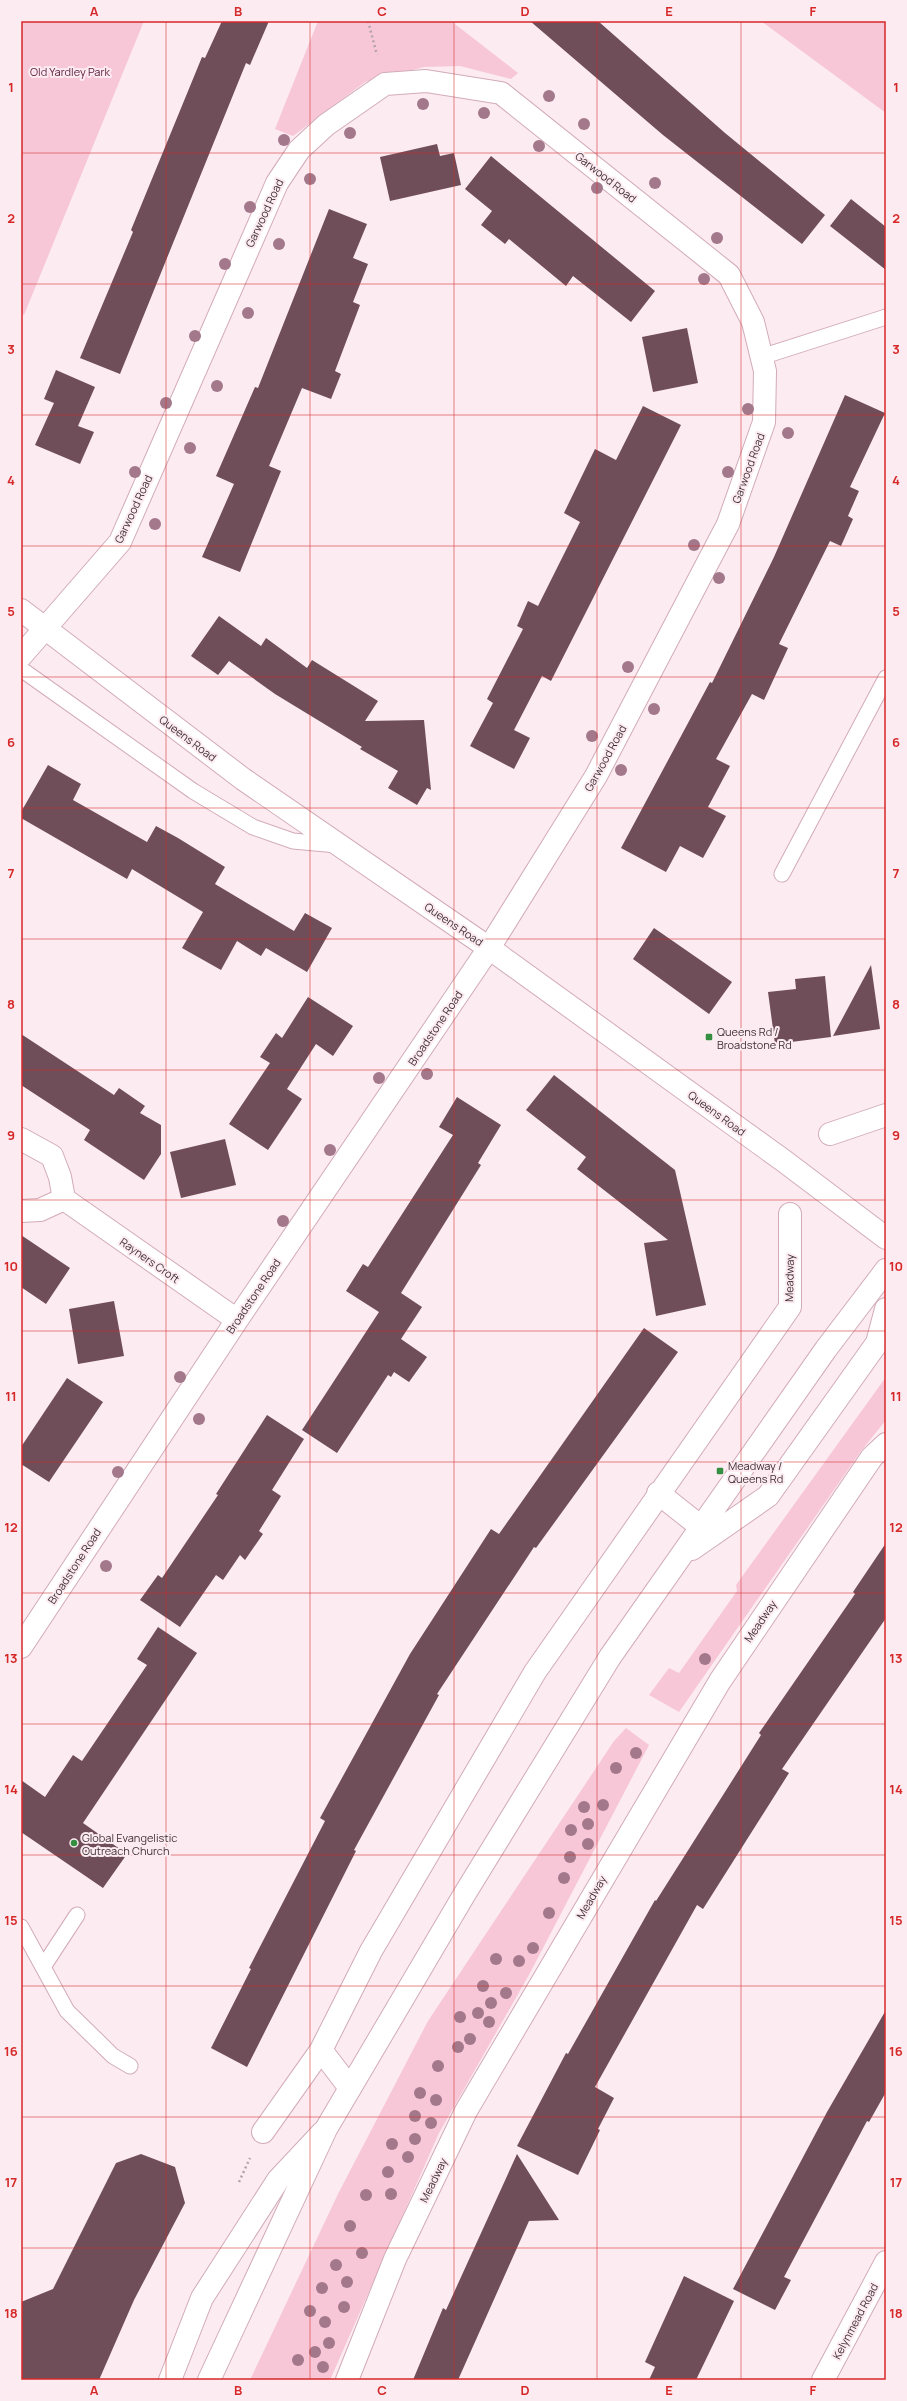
<svg xmlns="http://www.w3.org/2000/svg" width="907" height="2401" font-family="Manrope,sans-serif">
  <style>
    .green { fill: #f7c7d7 }
    .building { fill: #6f4d59 }
    .lines { fill: none; stroke-linecap: round; stroke-linejoin: round }
    .lane-casing { stroke: #d2abb9; stroke-width: 17 }
    .street-casing { stroke: #d2abb9; stroke-width: 24 }
    .secondary-casing { stroke: #d2abb9; stroke-width: 24 }
    .path { stroke: #b4a3a8; stroke-width: 2.5; stroke-dasharray: 2 3; stroke-linecap: butt }
    .lane { stroke: #fff; stroke-width: 15 }
    .street { stroke: #fff; stroke-width: 22 }
    .secondary { stroke: #fff; stroke-width: 22 }
    .tree { fill: #a3788b }
    .grid { fill: none; stroke: #d62828; stroke-width: 1; stroke-opacity: 0.55 }
    .poi-dot { fill: #348f40; stroke: #fcebf0; stroke-width: 1.5 }
    .labels { text-anchor: middle; dominant-baseline: central; stroke-width: 4; stroke-linejoin: round; paint-order: stroke }
    .park-label { font-size: 11px; fill: #5b1a38; stroke: #fcebf0 }
    .street-label { font-size: 11px; fill: #403136; stroke: #fcebf0 }
    .poi-label { font-size: 11px; fill: #403136; stroke: #fcebf0; text-anchor: start }
    .neatline { fill: none; stroke: #d62828; stroke-width: 1.5 }
    .grid-label { font-size: 13px; text-anchor: middle; font-weight: bold; fill: #d62828 }
  </style>
  <rect width="100%" height="100%" fill="#fcebf0"/>
  <path class="green" d="M 21,21 L 144,21 L 24,315 L 21,313 Z
    M 318,21 L 451,21 L 518,73 L 511,79 L 460,66 L 424,67 L 365,82 L 293,136 L 275,129 Z
    M 761,21 L 886,21 L 886,113 Z
    M 886,1377 L 886,1420 L 861,1451 L 679,1712 L 649,1695 L 669,1668 L 679,1673 L 737,1591 L 736,1585 Z
    M 626,1728 L 649,1745 L 530,1973 L 439,2133 L 330,2380 L 250,2380 L 338,2194 L 428,2021 L 614,1741 Z"/>
  <path class="building" d="M 222,21 L 269,21 L 250,65 L 246,63 L 120,374 L 80,358 L 133,232 L 131,230 L 202,57 L 205,58 Z
    M 530,21 L 598,21 L 725,133 L 825,215 L 802,244 L 663,135 Z
    M 437,144 L 440,156 L 454,153 L 461,185 L 390,201 L 380,157 Z
    M 491,156 L 655,291 L 631,322 L 573,276 L 566,286 L 509,239 L 505,244 L 481,225 L 492,211 L 465,189 Z
    M 851,199 L 886,227 L 886,270 L 830,226 Z
    M 329,209 L 367,224 L 353,258 L 368,264 L 353,302 L 360,305 L 335,371 L 341,374 L 331,399 L 302,388 L 269,466 L 281,471 L 240,572 L 202,557 L 234,484 L 216,476 L 255,387 L 258,388 Z
    M 687,328 L 698,383 L 653,392 L 642,337 Z
    M 56,370 L 95,387 L 78,426 L 94,432 L 80,464 L 35,445 L 54,403 L 44,399 Z
    M 845,395 L 885,413 L 850,487 L 859,491 L 848,516 L 853,519 L 841,546 L 830,541 L 779,644 L 788,648 L 764,700 L 752,694 L 716,759 L 730,766 L 708,807 L 726,816 L 703,858 L 680,846 L 666,872 L 621,848 L 710,682 L 712,683 L 774,557 Z
    M 643,406 L 681,425 L 551,681 L 542,676 L 514,730 L 530,738 L 514,769 L 470,746 L 493,703 L 487,699 L 523,629 L 517,626 L 528,601 L 538,606 L 580,522 L 564,513 L 595,449 L 616,460 Z
    M 219,616 L 261,646 L 266,638 L 307,668 L 312,660 L 378,701 L 365,721 L 424,720 L 431,790 L 427,788 L 417,805 L 388,788 L 398,771 L 360,749 L 362,747 L 275,694 L 229,661 L 218,675 L 191,656 Z
    M 48,765 L 81,784 L 73,800 L 147,842 L 156,826 L 178,838 L 225,867 L 215,884 L 294,931 L 305,913 L 332,928 L 307,972 L 266,948 L 261,956 L 237,941 L 221,970 L 182,948 L 203,912 L 132,869 L 127,879 L 21,818 L 21,812 Z
    M 654,928 L 732,982 L 709,1014 L 633,959 Z
    M 871,965 L 880,1029 L 833,1036 Z
    M 825,976 L 831,1037 L 775,1044 L 768,992 L 796,989 L 795,979 Z
    M 308,997 L 353,1026 L 333,1056 L 316,1044 L 287,1089 L 302,1099 L 268,1150 L 229,1124 L 270,1063 L 260,1057 L 276,1033 L 282,1038 Z
    M 21,1034 L 114,1095 L 119,1088 L 145,1106 L 140,1113 L 161,1125 L 161,1154 L 144,1180 L 84,1140 L 90,1130 L 21,1085 Z
    M 554,1075 L 675,1170 L 706,1305 L 656,1316 L 644,1243 L 668,1240 L 577,1169 L 586,1157 L 526,1110 Z
    M 457,1097 L 501,1125 L 478,1163 L 481,1165 L 401,1293 L 422,1307 L 401,1339 L 427,1357 L 409,1382 L 394,1372 L 391,1377 L 388,1375 L 337,1453 L 302,1430 L 379,1312 L 346,1291 L 363,1264 L 368,1267 L 453,1135 L 439,1127 Z
    M 225,1139 L 236,1185 L 181,1198 L 170,1152 Z
    M 21,1235 L 70,1268 L 46,1304 L 21,1287 Z
    M 114,1301 L 124,1356 L 78,1364 L 69,1309 Z
    M 644,1328 L 678,1352 L 536,1548 L 534,1547 L 437,1694 L 439,1695 L 354,1850 L 356,1851 L 247,2067 L 211,2048 L 251,1969 L 249,1968 L 325,1821 L 320,1818 L 410,1654 L 491,1529 L 499,1534 Z
    M 67,1378 L 103,1402 L 49,1482 L 21,1464 L 21,1447 Z
    M 267,1415 L 304,1439 L 272,1490 L 281,1496 L 259,1531 L 263,1534 L 245,1560 L 240,1555 L 223,1580 L 216,1575 L 180,1627 L 140,1600 L 158,1575 L 162,1578 L 218,1495 L 216,1494 Z
    M 886,1543 L 886,1618 L 782,1769 L 789,1773 L 703,1909 L 697,1905 L 595,2087 L 614,2098 L 598,2129 L 600,2130 L 578,2175 L 517,2146 L 566,2053 L 568,2054 L 655,1900 L 656,1901 L 761,1735 L 759,1733 L 855,1594 L 853,1592 Z
    M 158,1627 L 197,1653 L 83,1823 L 127,1854 L 103,1888 L 21,1832 L 21,1780 L 45,1797 L 73,1755 L 82,1761 L 147,1665 L 137,1659 Z
    M 886,2010 L 886,2092 L 869,2122 L 867,2121 L 784,2277 L 791,2280 L 775,2310 L 733,2289 L 827,2112 Z
    M 141,2154 L 175,2167 L 185,2203 L 134,2300 L 99,2380 L 21,2380 L 21,2302 L 53,2289 L 116,2163 Z
    M 517,2154 L 559,2220 L 529,2221 L 458,2380 L 413,2380 L 443,2308 L 446,2310 Z
    M 684,2276 L 734,2301 L 696,2380 L 649,2380 L 655,2367 L 645,2362 Z"/>
  <g class="lines">
    <defs>
      <path id="lane" d="M 761,357 L 886,317
        M 21,669 L 193,791 L 253,827 L 293,841 L 337,845
        M 782,874 L 886,678
        M 21,1927 L 67,2011 L 113,2056 L 130,2066
        M 43,1967 L 77,1915"/>
      <path id="street" d="M 21,656 L 120,542 L 277,183 L 299,150 L 326,125 L 385,84 L 426,81 L 501,93 L 729,275 L 753,322 L 765,371 L 764,422 L 728,524 L 596,776 L 489,948 L 237,1320 L 21,1647
        M 830,1134 L 886,1115
        M 21,1139 L 52,1156 L 60,1177 L 64,1199 L 237,1320
        M 21,1211 L 40,1210 L 64,1199
        M 658,1493 L 701,1527
        M 321,2050 L 350,2088
        M 263,2132 L 321,2050 L 371,1951 L 535,1672 L 790,1307 L 790,1214
        M 170,2380 L 202,2298 L 278,2180 L 322,2133
        M 347,2380 L 395,2259 L 466,2111 L 720,1681 L 872,1457 L 886,1444
        M 823,2380 L 886,2262"/>
      <path id="secondary" d="M 21,610 L 243,779 L 489,948 L 784,1161 L 886,1238
        M 692,1549 L 768,1496 L 877,1343 L 886,1309
        M 209,2380 L 326,2129 L 464,1895 L 610,1657 L 826,1349 L 886,1270"/>
    </defs>
    <use href="#lane" class="lane-casing"/>
    <use href="#street" class="street-casing"/>
    <use href="#secondary" class="secondary-casing"/>
    <path class="path" d="M 368,21 L 377,55
      M 239,2182 L 250,2158"/>
    <use href="#lane" class="lane"/>
    <use href="#street" class="street"/>
    <use href="#secondary" class="secondary"/>
  </g>
  <g class="tree">
    <circle cx="549" cy="96" r="6"/>
    <circle cx="423" cy="104" r="6"/>
    <circle cx="484" cy="113" r="6"/>
    <circle cx="584" cy="124" r="6"/>
    <circle cx="350" cy="133" r="6"/>
    <circle cx="284" cy="140" r="6"/>
    <circle cx="539" cy="146" r="6"/>
    <circle cx="310" cy="179" r="6"/>
    <circle cx="655" cy="183" r="6"/>
    <circle cx="597" cy="188" r="6"/>
    <circle cx="250" cy="207" r="6"/>
    <circle cx="717" cy="238" r="6"/>
    <circle cx="279" cy="244" r="6"/>
    <circle cx="225" cy="264" r="6"/>
    <circle cx="704" cy="279" r="6"/>
    <circle cx="248" cy="313" r="6"/>
    <circle cx="195" cy="336" r="6"/>
    <circle cx="217" cy="386" r="6"/>
    <circle cx="166" cy="403" r="6"/>
    <circle cx="748" cy="409" r="6"/>
    <circle cx="788" cy="433" r="6"/>
    <circle cx="190" cy="448" r="6"/>
    <circle cx="135" cy="472" r="6"/>
    <circle cx="728" cy="472" r="6"/>
    <circle cx="155" cy="524" r="6"/>
    <circle cx="694" cy="545" r="6"/>
    <circle cx="719" cy="578" r="6"/>
    <circle cx="628" cy="667" r="6"/>
    <circle cx="654" cy="709" r="6"/>
    <circle cx="592" cy="736" r="6"/>
    <circle cx="621" cy="770" r="6"/>
    <circle cx="427" cy="1074" r="6"/>
    <circle cx="379" cy="1078" r="6"/>
    <circle cx="330" cy="1150" r="6"/>
    <circle cx="283" cy="1221" r="6"/>
    <circle cx="180" cy="1377" r="6"/>
    <circle cx="199" cy="1419" r="6"/>
    <circle cx="118" cy="1472" r="6"/>
    <circle cx="106" cy="1566" r="6"/>
    <circle cx="705" cy="1659" r="6"/>
    <circle cx="636" cy="1753" r="6"/>
    <circle cx="616" cy="1768" r="6"/>
    <circle cx="603" cy="1805" r="6"/>
    <circle cx="584" cy="1807" r="6"/>
    <circle cx="588" cy="1824" r="6"/>
    <circle cx="571" cy="1830" r="6"/>
    <circle cx="588" cy="1844" r="6"/>
    <circle cx="570" cy="1857" r="6"/>
    <circle cx="564" cy="1878" r="6"/>
    <circle cx="549" cy="1913" r="6"/>
    <circle cx="533" cy="1948" r="6"/>
    <circle cx="496" cy="1959" r="6"/>
    <circle cx="519" cy="1961" r="6"/>
    <circle cx="483" cy="1986" r="6"/>
    <circle cx="506" cy="1993" r="6"/>
    <circle cx="491" cy="2003" r="6"/>
    <circle cx="478" cy="2013" r="6"/>
    <circle cx="460" cy="2017" r="6"/>
    <circle cx="489" cy="2022" r="6"/>
    <circle cx="470" cy="2039" r="6"/>
    <circle cx="458" cy="2047" r="6"/>
    <circle cx="438" cy="2066" r="6"/>
    <circle cx="420" cy="2093" r="6"/>
    <circle cx="436" cy="2100" r="6"/>
    <circle cx="415" cy="2116" r="6"/>
    <circle cx="431" cy="2123" r="6"/>
    <circle cx="415" cy="2139" r="6"/>
    <circle cx="392" cy="2144" r="6"/>
    <circle cx="408" cy="2157" r="6"/>
    <circle cx="388" cy="2172" r="6"/>
    <circle cx="391" cy="2194" r="6"/>
    <circle cx="366" cy="2195" r="6"/>
    <circle cx="350" cy="2226" r="6"/>
    <circle cx="362" cy="2253" r="6"/>
    <circle cx="336" cy="2265" r="6"/>
    <circle cx="347" cy="2282" r="6"/>
    <circle cx="322" cy="2288" r="6"/>
    <circle cx="344" cy="2307" r="6"/>
    <circle cx="310" cy="2311" r="6"/>
    <circle cx="325" cy="2322" r="6"/>
    <circle cx="329" cy="2343" r="6"/>
    <circle cx="315" cy="2352" r="6"/>
    <circle cx="298" cy="2360" r="6"/>
    <circle cx="323" cy="2367" r="6"/>
  </g>
  <path class="grid" d="M 166,21 L 166,2380M 310,21 L 310,2380M 454,21 L 454,2380M 597,21 L 597,2380M 741,21 L 741,2380M 21,153 L 886,153M 21,284 L 886,284M 21,415 L 886,415M 21,546 L 886,546M 21,677 L 886,677M 21,808 L 886,808M 21,939 L 886,939M 21,1070 L 886,1070M 21,1200 L 886,1200M 21,1331 L 886,1331M 21,1462 L 886,1462M 21,1593 L 886,1593M 21,1724 L 886,1724M 21,1855 L 886,1855M 21,1986 L 886,1986M 21,2117 L 886,2117M 21,2248 L 886,2248"/>
  <g class="poi-dot">
    <rect x="705" y="1033" width="8" height="8" rx="2"/>
    <rect x="716" y="1467" width="8" height="8" rx="2"/>
    <circle cx="74" cy="1843" r="4"/>
  </g>
  <g class="labels">
    <g class="park-label">
      <text x="70" y="71">Old Yardley Park</text>
    </g>
    <g class="street-label">
      <text transform="translate(606 177) rotate(38)">Garwood Road</text>
      <text transform="translate(264 213) rotate(-65)">Garwood Road</text>
      <text transform="translate(748 468) rotate(-70)">Garwood Road</text>
      <text transform="translate(133 509) rotate(-65)">Garwood Road</text>
      <text transform="translate(188 738) rotate(37)">Queens Road</text>
      <text transform="translate(605 758) rotate(-61)">Garwood Road</text>
      <text transform="translate(454 924) rotate(34)">Queens Road</text>
      <text transform="translate(435 1028) rotate(-56)">Broadstone Road</text>
      <text transform="translate(717 1113) rotate(36)">Queens Road</text>
      <text transform="translate(150 1260) rotate(35)">Rayners Croft</text>
      <text transform="translate(789 1278) rotate(-89)">Meadway</text>
      <text transform="translate(253 1296) rotate(-56)">Broadstone Road</text>
      <text transform="translate(74 1566) rotate(-57)">Broadstone Road</text>
      <text transform="translate(760 1621) rotate(-56)">Meadway</text>
      <text transform="translate(591 1897) rotate(-60)">Meadway</text>
      <text transform="translate(433 2180) rotate(-64)">Meadway</text>
      <text transform="translate(855 2321) rotate(-62)">Kelynmead Road</text>
    </g>
    <g class="poi-label">
      <text x="717" y="1031">Queens Rd /<tspan x="717" dy="13">Broadstone Rd</tspan></text>
      <text x="728" y="1465">Meadway /<tspan x="728" dy="13">Queens Rd</tspan></text>
      <text x="82" y="1837">Global Evangelistic<tspan x="82" dy="13">Outreach Church</tspan></text>
    </g>
  </g>
  <rect width="907" height="2401" fill="none" stroke="#fcebf0" stroke-width="44"/>
  <rect x="22" y="22" width="863" height="2357" class="neatline"/>
  <g class="grid-label">
    <text x="94" y="16">A</text>
    <text x="238" y="16">B</text>
    <text x="382" y="16">C</text>
    <text x="525" y="16">D</text>
    <text x="669" y="16">E</text>
    <text x="813" y="16">F</text>
    <text x="11" y="92">1</text>
    <text x="896" y="92">1</text>
    <text x="11" y="223">2</text>
    <text x="896" y="223">2</text>
    <text x="11" y="354">3</text>
    <text x="896" y="354">3</text>
    <text x="11" y="485">4</text>
    <text x="896" y="485">4</text>
    <text x="11" y="616">5</text>
    <text x="896" y="616">5</text>
    <text x="11" y="747">6</text>
    <text x="896" y="747">6</text>
    <text x="11" y="878">7</text>
    <text x="896" y="878">7</text>
    <text x="11" y="1009">8</text>
    <text x="896" y="1009">8</text>
    <text x="11" y="1140">9</text>
    <text x="896" y="1140">9</text>
    <text x="11" y="1271">10</text>
    <text x="896" y="1271">10</text>
    <text x="11" y="1401">11</text>
    <text x="896" y="1401">11</text>
    <text x="11" y="1532">12</text>
    <text x="896" y="1532">12</text>
    <text x="11" y="1663">13</text>
    <text x="896" y="1663">13</text>
    <text x="11" y="1794">14</text>
    <text x="896" y="1794">14</text>
    <text x="11" y="1925">15</text>
    <text x="896" y="1925">15</text>
    <text x="11" y="2056">16</text>
    <text x="896" y="2056">16</text>
    <text x="11" y="2187">17</text>
    <text x="896" y="2187">17</text>
    <text x="11" y="2318">18</text>
    <text x="896" y="2318">18</text>
    <text x="94" y="2395">A</text>
    <text x="238" y="2395">B</text>
    <text x="382" y="2395">C</text>
    <text x="525" y="2395">D</text>
    <text x="669" y="2395">E</text>
    <text x="813" y="2395">F</text>
  </g>
</svg>
